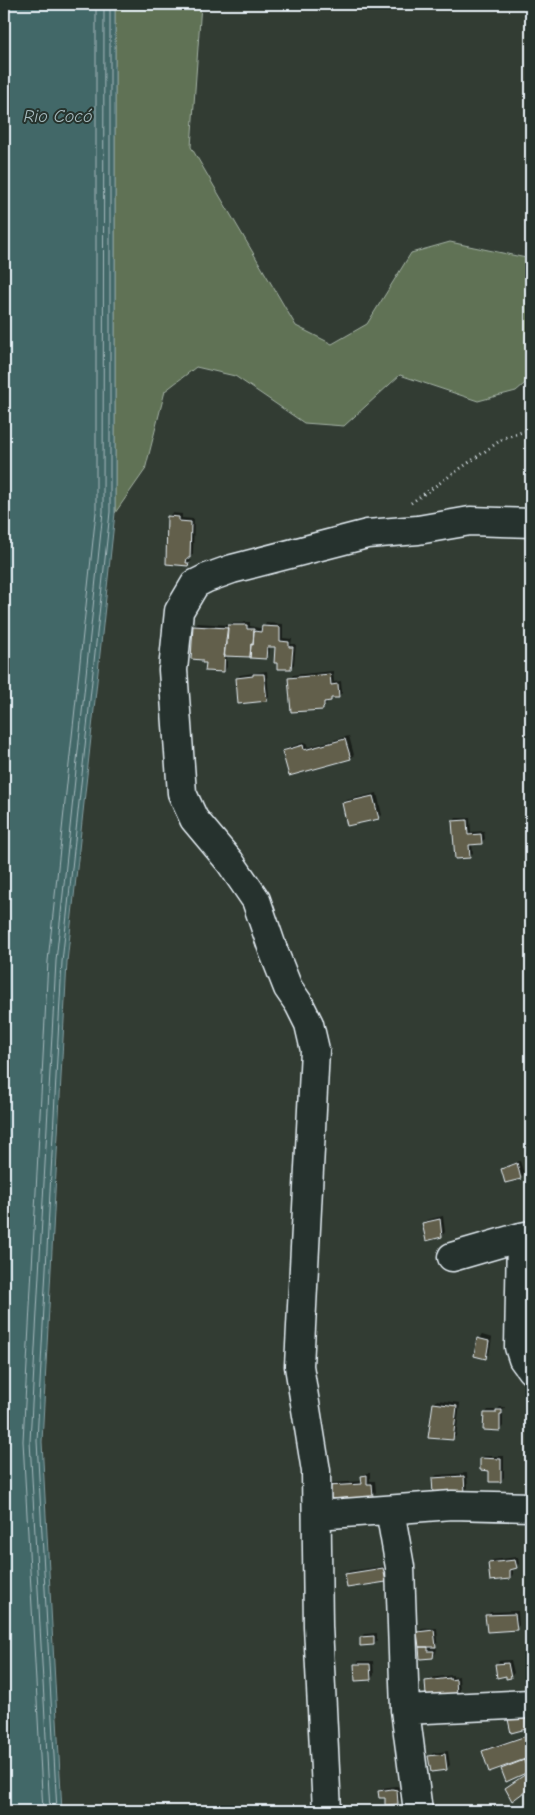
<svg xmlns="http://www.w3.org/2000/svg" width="535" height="1815" font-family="'Comic Neue',sans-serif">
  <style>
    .green { fill: #617255; stroke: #a4b2a6 }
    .water { fill: #436768; stroke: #859ea2 }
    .shadow { fill: #0007 }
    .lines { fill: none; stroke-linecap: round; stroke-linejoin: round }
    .shore { stroke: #a6babe; stroke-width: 1 }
    .building { fill: #625f4b; stroke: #e8f1f8 }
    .street-casing { stroke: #e8f1f8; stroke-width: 31 }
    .path { stroke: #e8f1f8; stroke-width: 3; stroke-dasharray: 1 4; stroke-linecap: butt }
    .street { stroke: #26332d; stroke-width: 28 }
    .labels { text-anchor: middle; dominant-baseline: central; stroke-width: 4; stroke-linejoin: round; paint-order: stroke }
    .water-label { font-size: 18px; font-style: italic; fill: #a6babe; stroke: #26332d }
  </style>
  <rect width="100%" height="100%" fill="#323c33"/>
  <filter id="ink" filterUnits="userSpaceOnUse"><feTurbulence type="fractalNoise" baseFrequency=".02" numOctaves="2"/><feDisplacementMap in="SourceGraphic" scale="10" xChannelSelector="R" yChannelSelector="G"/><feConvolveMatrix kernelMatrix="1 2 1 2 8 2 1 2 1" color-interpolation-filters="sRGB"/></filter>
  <g filter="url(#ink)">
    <path class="green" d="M 115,4 L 201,4 L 191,147 L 296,326 L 332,344 L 367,324 L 411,253 L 450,242 L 531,259 L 531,378 L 516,391 L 478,401 L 400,375 L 344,426 L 304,423 L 235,376 L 196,367 L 165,391 L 145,470 L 115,513 Z"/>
    <path class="water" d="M 4,4 L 115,4 L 115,513 L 67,962 L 42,1442 L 62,1811 L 4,1811 Z"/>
    <path class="shadow" d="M 172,513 L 182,514 L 182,518 L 194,519 L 193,554 L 189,558 L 189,560 L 192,560 L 188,565 L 167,563 L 169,516 Z
      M 245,622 L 250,622 L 250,626 L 263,629 L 266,623 L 283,624 L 283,638 L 292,639 L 291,644 L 296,644 L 294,664 L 291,668 L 276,646 L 270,646 L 269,655 L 266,658 L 227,655 L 227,667 L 224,671 L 207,662 L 195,626 L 198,623 L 230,625 L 232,623 L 243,623 Z
      M 267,671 L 269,697 L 266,700 L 237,678 L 240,675 Z
      M 333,671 L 334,682 L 341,681 L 342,693 L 338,696 L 327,700 L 327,703 L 322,708 L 290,679 L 293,675 Z
      M 349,736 L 354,755 L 350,758 L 283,751 L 287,748 L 306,742 L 308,747 Z
      M 377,793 L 382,815 L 378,818 L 343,803 L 347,800 Z
      M 456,818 L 470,818 L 471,832 L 484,831 L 485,839 L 481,842 L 472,843 L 473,853 L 469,857 L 453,822 Z
      M 520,1161 L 524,1174 L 520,1178 L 502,1169 L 506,1166 Z
      M 443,1216 L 445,1232 L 442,1236 L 423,1224 L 427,1220 Z
      M 482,1335 L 492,1338 L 489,1354 L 486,1357 L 478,1339 Z
      M 437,1400 L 460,1403 L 456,1436 L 452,1439 L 434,1404 Z
      M 500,1407 L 505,1407 L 503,1411 L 503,1426 L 500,1430 L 485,1414 L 488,1410 L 497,1410 Z
      M 484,1456 L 504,1456 L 504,1477 L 501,1481 L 481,1459 Z
      M 366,1473 L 370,1473 L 370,1481 L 375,1481 L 376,1492 L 372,1496 L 328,1486 L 332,1483 L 363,1481 L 362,1476 Z
      M 467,1473 L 468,1488 L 464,1491 L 433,1478 L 437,1475 Z
      M 518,1557 L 519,1564 L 513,1568 L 513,1574 L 510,1578 L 489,1563 L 492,1560 Z
      M 386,1566 L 389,1577 L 385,1581 L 346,1575 L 349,1571 Z
      M 518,1611 L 519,1625 L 516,1629 L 487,1616 L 490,1612 Z
      M 437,1628 L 438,1642 L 433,1648 L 437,1648 L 436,1653 L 433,1656 L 421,1657 L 418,1632 L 422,1629 Z
      M 377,1633 L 377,1640 L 374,1644 L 361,1637 L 364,1634 Z
      M 511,1660 L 514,1673 L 510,1677 L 496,1665 L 499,1661 Z
      M 359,1661 L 373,1661 L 374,1675 L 371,1679 L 356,1665 Z
      M 453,1675 L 453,1677 L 459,1676 L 460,1691 L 456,1695 L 427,1681 L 430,1678 Z
      M 529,1708 L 531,1725 L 529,1727 L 512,1731 Z
      M 529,1734 L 531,1740 L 531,1786 L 513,1799 L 510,1785 L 528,1771 L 507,1780 L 502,1768 L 490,1771 L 483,1752 L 486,1748 Z
      M 448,1751 L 450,1765 L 446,1769 L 430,1757 L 433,1753 Z
      M 396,1786 L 400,1787 L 400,1799 L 397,1803 L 380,1791 L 383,1788 Z"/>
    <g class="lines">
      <path class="shore" d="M 43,1811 L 23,1441 L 48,961 L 96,512 L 96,4
        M 50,1811 L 30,1441 L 56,961 L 103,512 L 104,4
        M 57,1811 L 37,1441 L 62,962 L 110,512 L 110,4"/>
    </g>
    <path class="building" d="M 167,516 L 179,517 L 179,521 L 191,522 L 190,558 L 187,558 L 186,563 L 189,563 L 188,566 L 166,564 Z
      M 228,625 L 247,625 L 247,629 L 254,629 L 253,645 L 251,644 L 250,657 L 224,656 Z
      M 193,626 L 228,628 L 227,645 L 225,645 L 224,672 L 205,671 L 206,663 L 202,663 L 202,660 L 191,659 Z
      M 262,626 L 280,627 L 280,641 L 289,642 L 289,647 L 293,647 L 291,669 L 277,669 L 277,663 L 274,663 L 275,647 L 267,647 L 266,659 L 250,658 L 251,644 L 253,645 L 254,631 L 261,632 Z
      M 253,674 L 264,674 L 267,701 L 238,704 L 236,678 L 253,676 Z
      M 330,674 L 331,685 L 338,684 L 339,698 L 331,698 L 331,701 L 324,702 L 324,707 L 323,708 L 323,710 L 291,712 L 288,678 Z
      M 345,739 L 351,759 L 289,776 L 282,751 L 303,745 L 304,750 Z
      M 373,796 L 379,819 L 347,826 L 342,803 Z
      M 467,820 L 468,835 L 481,834 L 482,844 L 469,845 L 470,858 L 455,859 L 452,821 Z
      M 517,1163 L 521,1179 L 505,1183 L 501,1169 Z
      M 440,1219 L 442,1237 L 426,1241 L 422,1223 Z
      M 477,1338 L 489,1341 L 486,1359 L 474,1356 Z
      M 433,1403 L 457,1406 L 453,1440 L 428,1438 Z
      M 496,1410 L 502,1410 L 502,1414 L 500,1414 L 500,1431 L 483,1430 L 484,1413 L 496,1413 Z
      M 480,1458 L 501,1459 L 501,1482 L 489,1482 L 489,1471 L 480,1470 Z
      M 367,1475 L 367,1484 L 372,1484 L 373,1497 L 328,1499 L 327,1486 L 362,1484 L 361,1476 Z
      M 464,1476 L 465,1493 L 433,1494 L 432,1478 Z
      M 515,1560 L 517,1568 L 510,1570 L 510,1579 L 490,1581 L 488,1563 Z
      M 383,1568 L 386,1582 L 347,1588 L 345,1574 Z
      M 515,1614 L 517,1630 L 487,1632 L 485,1615 Z
      M 434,1630 L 436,1647 L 419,1647 L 417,1632 Z
      M 374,1636 L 374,1645 L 360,1646 L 360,1637 Z
      M 419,1647 L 428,1647 L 428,1651 L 434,1651 L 433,1658 L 420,1659 Z
      M 508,1663 L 511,1678 L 506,1679 L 506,1676 L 497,1678 L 495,1664 Z
      M 354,1664 L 370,1664 L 371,1680 L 355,1681 Z
      M 450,1678 L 450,1680 L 456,1679 L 457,1696 L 426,1696 L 425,1681 Z
      M 526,1710 L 530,1728 L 511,1733 L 507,1715 Z
      M 526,1736 L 531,1752 L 531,1757 L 489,1772 L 482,1751 Z
      M 445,1754 L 447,1770 L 431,1772 L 428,1756 Z
      M 531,1757 L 531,1781 L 524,1760 Z
      M 524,1760 L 528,1772 L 506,1782 L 501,1769 Z
      M 529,1772 L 531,1787 L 512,1801 L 505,1788 Z
      M 392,1789 L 397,1790 L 398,1804 L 385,1805 L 385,1798 L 379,1798 L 378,1791 Z"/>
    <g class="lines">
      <defs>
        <path id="street" d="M 531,1235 L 521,1237 L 519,1347 L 523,1359 L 531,1370
          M 452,1257 L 521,1237
          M 390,1510 L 400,1567 L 405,1710 L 418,1811
          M 317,1515 L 452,1505 L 531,1507
          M 405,1710 L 531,1704
          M 327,1811 L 318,1626 L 316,1471 L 299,1366 L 315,1050 L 309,1024 L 299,1004 L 288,988 L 273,950 L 256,900 L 230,862 L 194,819 L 182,793 L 173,670 L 179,611 L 195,584 L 207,578 L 232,569 L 367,534 L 418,530 L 470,521 L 531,523"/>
      </defs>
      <use href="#street" class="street-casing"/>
      <path class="path" d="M 411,503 L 504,438 L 531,429"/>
      <use href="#street" class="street"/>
    </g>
  </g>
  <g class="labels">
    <g class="water-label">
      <text x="58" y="116">Rio Cocó</text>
    </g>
  </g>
  <rect width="535" height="1815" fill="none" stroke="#26332d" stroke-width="20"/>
  <rect x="10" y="10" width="515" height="1795" fill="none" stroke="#e8f1f8" stroke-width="2" filter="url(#ink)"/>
</svg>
